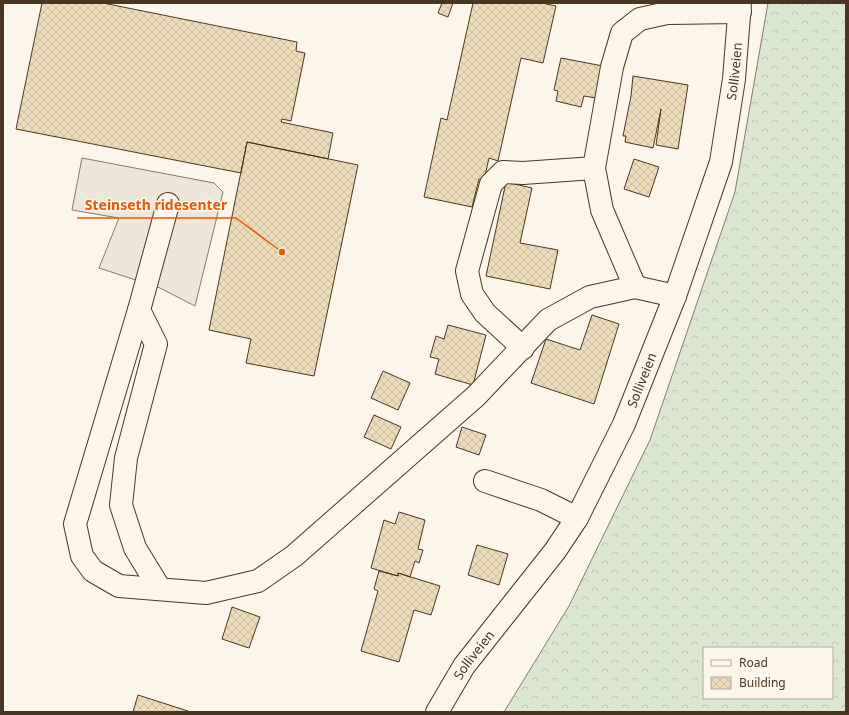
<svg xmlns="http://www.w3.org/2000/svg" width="849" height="715" font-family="'Noto Sans',sans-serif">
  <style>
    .forest { fill: url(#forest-crowns); stroke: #887966; fill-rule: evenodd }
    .parking { fill: #ede7d9; stroke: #887966 }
    .building { fill: url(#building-cross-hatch); stroke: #4a3520 }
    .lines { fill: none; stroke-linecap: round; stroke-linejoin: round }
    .minor-casing { stroke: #4a3520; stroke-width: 24 }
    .minor { stroke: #fbf6e9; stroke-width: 22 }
    .labels { text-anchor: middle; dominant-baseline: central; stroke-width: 3; stroke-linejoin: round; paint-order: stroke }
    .street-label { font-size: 13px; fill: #4a3520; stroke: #fbf6e9 }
    .leader { fill: none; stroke: #e8590c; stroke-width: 1.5 }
    .callout-dot { fill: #e8590c; stroke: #fbf6e9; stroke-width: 1.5 }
    .callout-label { font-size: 14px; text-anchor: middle; font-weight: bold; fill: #e8590c; stroke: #fbf6e9; stroke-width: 3; stroke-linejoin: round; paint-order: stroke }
  </style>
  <defs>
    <pattern id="forest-crowns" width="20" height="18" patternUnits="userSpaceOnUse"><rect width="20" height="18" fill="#dce7d0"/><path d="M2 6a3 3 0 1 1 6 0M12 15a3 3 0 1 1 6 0" fill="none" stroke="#bec7b2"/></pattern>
    <pattern id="building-cross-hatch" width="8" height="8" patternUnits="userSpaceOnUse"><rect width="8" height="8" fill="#ecdcbc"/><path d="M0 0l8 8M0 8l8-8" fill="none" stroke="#ccbda1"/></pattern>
  </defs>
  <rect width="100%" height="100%" fill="#fbf6e9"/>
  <path class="forest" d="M 768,3 L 846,3 L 846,712 L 504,712 L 569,606 L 650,440 L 735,192 ZM 704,648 L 832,648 L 832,698 L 704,698 Z"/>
  <path class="parking" d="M 82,158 L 214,183 L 223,192 L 195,306 L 160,288 L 99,268 L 119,218 L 72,210 Z"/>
  <path class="building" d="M 42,3 L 103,3 L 297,42 L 296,51 L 305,53 L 291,121 L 282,119 L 281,122 L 333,133 L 328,159 L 247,142 L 241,173 L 16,129 Z
    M 442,3 L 453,3 L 448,17 L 438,13 Z
    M 473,3 L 542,3 L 556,6 L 543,63 L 521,58 L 498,161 L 489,158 L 484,180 L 479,179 L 472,207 L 424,197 L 441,118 L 447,120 Z
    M 561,58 L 603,66 L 596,98 L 584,96 L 581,107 L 556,101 L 558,91 L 554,90 Z
    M 633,76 L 688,85 L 678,149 L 656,145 L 661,109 L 653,148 L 625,142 L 626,136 L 623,136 L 631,96 Z
    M 247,142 L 358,165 L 314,376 L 246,363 L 251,339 L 209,330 Z
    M 634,159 L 659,167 L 649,197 L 624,189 Z
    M 506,182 L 532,188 L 520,243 L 558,250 L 550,289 L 486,276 Z
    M 592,315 L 619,324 L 594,404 L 531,383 L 546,339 L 580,350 Z
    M 448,325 L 486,335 L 473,385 L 435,374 L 439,359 L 430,357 L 436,336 L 444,339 Z
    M 383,371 L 410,383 L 398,410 L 371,398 Z
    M 374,415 L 401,427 L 391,449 L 364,437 Z
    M 462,427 L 486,435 L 479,455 L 456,447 Z
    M 399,512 L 425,520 L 418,549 L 423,550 L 419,563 L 415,561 L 410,577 L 398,573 L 398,576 L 371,568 L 384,520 L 395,524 Z
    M 477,545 L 508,554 L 499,585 L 468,575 Z
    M 379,571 L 398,576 L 398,573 L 440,586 L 431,615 L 414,610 L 399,662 L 361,651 L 378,591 L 374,589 Z
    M 232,607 L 260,617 L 249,648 L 222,639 Z
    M 138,695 L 191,712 L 133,712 Z"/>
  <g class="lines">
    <defs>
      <g id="minor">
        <path d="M 168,204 L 139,310 L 75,524 L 82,556 L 93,571 L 119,586 L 206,593 L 258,581 L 294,556 L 476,396 L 548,320 L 590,297 L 635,287 L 675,296"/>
        <path d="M 635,287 L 602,210 L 594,168 L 612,67 L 622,33 L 640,19 L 667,13 L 740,12"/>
        <path d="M 139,310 L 156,344 L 126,458 L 121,505 L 135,548 L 160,589"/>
        <path d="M 523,348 L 485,313 L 472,294 L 467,271 L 491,184 L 503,172 L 523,173 L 594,168"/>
        <path d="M 485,481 L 541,500 L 577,518"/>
        <path id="s1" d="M 437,712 L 464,666 L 555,551 L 577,518 L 624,424 L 675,296 L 721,162 L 734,79 L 740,3"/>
      </g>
    </defs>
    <use href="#minor" class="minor-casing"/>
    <use href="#minor" class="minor"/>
  </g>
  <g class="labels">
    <g class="street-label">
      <text stroke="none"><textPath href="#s1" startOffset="716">Solliveien</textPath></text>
      <text stroke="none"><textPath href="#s1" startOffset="392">Solliveien</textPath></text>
      <text stroke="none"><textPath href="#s1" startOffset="68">Solliveien</textPath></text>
    </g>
  </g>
  <path class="leader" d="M282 252L236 218H77"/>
  <circle class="callout-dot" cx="282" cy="252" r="4"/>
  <g class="callout-label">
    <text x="156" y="210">Steinseth ridesenter</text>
  </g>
  <rect width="849" height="715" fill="none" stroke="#4a3520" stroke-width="8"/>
  <rect x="703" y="647" width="130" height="52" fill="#fbf6e9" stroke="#b4a999"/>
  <rect x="711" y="660" width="20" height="6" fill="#fbf6e9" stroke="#b4a999"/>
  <text x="739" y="667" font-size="12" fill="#4a3520">Road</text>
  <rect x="711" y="677" width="20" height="12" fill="url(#building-cross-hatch)" stroke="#b4a999"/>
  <text x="739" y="687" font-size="12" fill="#4a3520">Building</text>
</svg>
